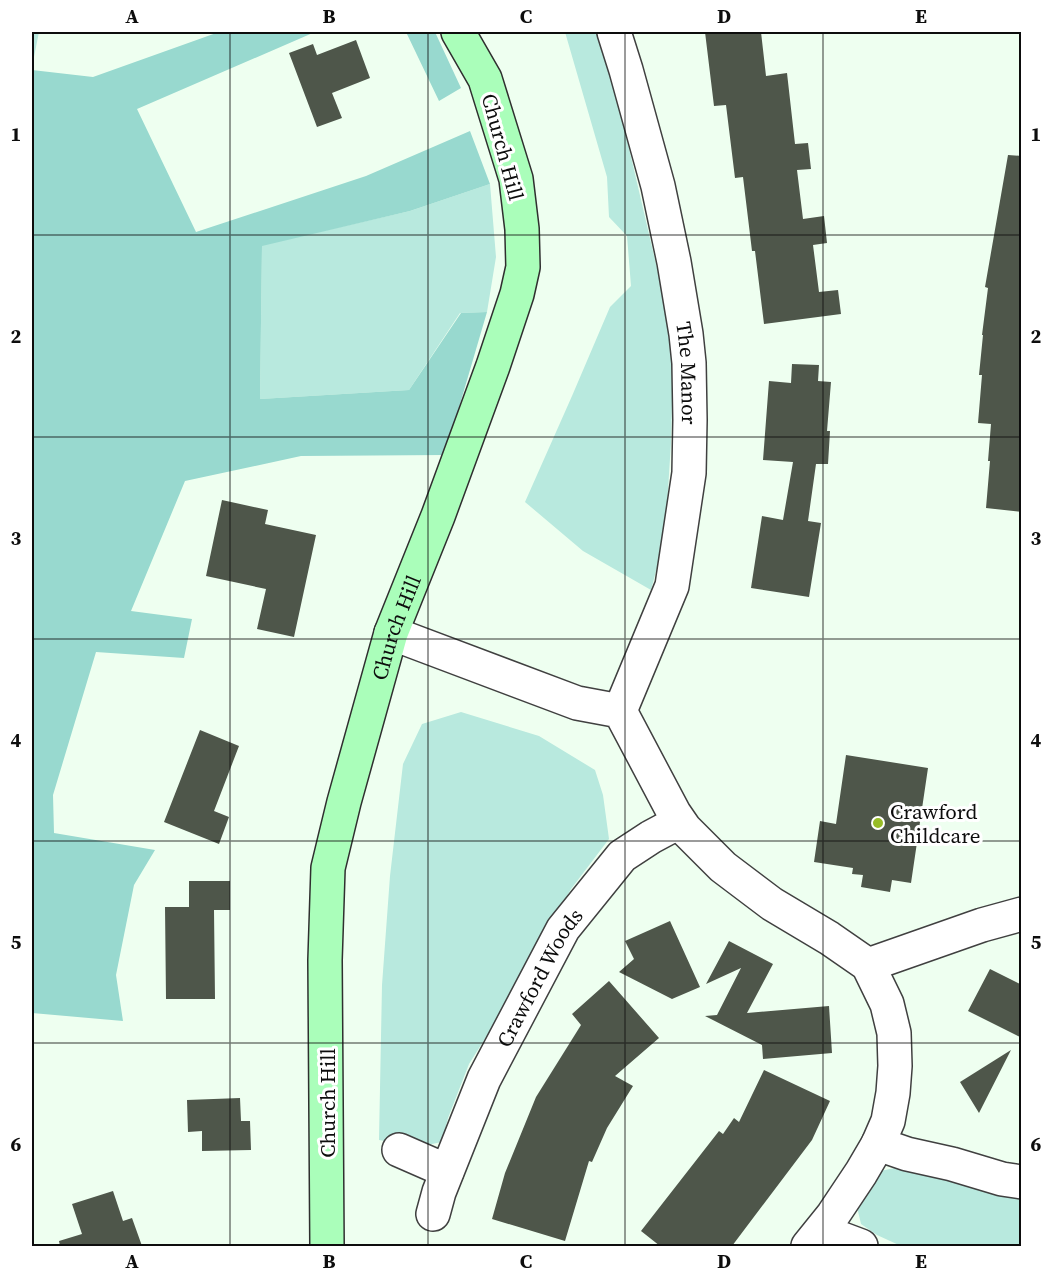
<svg xmlns="http://www.w3.org/2000/svg" width="1053" height="1278" font-family="'Source Serif 4',serif">
  <style>
    .green { fill: #b8e9de }
    .forest { fill: #98d9cf }
    .building { fill: #4e564a }
    .lines { fill: none; stroke-linecap: round; stroke-linejoin: round }
    .street-casing { stroke: #404040; stroke-width: 36 }
    .secondary-casing { stroke: #2f2f2f; stroke-width: 36 }
    .street { stroke: #fff; stroke-width: 33 }
    .secondary { stroke: #aafeba; stroke-width: 33 }
    .grid { fill: none; stroke: #0d0d0d; stroke-width: 1.5; stroke-opacity: 0.55 }
    .poi-dot { fill: #97bc27; stroke: #fff; stroke-width: 2 }
    .labels { text-anchor: middle; dominant-baseline: central; stroke-width: 6; stroke-linejoin: round; paint-order: stroke }
    .street-label { font-size: 21px; fill: #0d0d0d; stroke: #fff }
    .poi-label { font-size: 21px; fill: #0d0d0d; stroke: #fff; text-anchor: start }
    .neatline { fill: none; stroke: #0d0d0d; stroke-width: 2 }
    .grid-label { font-size: 20px; text-anchor: middle; font-weight: bold; fill: #0d0d0d }
  </style>
  <rect width="100%" height="100%" fill="#eefff0"/>
  <path class="green" d="M 32,32 L 39,32 L 32,67 Z
    M 565,32 L 598,32 L 618,101 L 659,277 L 673,361 L 671,443 L 665,537 L 651,590 L 583,551 L 525,502 L 572,396 L 610,307 L 631,286 L 627,236 L 609,217 L 607,177 Z
    M 490,184 L 496,257 L 487,312 L 460,313 L 409,390 L 260,399 L 262,245 L 410,211 Z
    M 461,712 L 539,736 L 595,770 L 603,795 L 609,839 L 571,889 L 510,999 L 469,1064 L 448,1118 L 442,1142 L 417,1147 L 379,1140 L 382,985 L 390,876 L 403,764 L 422,724 Z
    M 900,1167 L 1021,1195 L 1021,1246 L 901,1246 L 877,1235 L 861,1224 L 857,1207 L 880,1171 Z"/>
  <path class="forest" d="M 219,32 L 315,32 L 137,109 L 196,232 L 366,176 L 470,131 L 490,184 L 410,211 L 262,246 L 260,399 L 409,390 L 461,313 L 487,312 L 445,455 L 301,456 L 185,481 L 131,611 L 192,619 L 184,658 L 96,652 L 53,795 L 54,833 L 155,850 L 134,885 L 116,975 L 123,1021 L 32,1013 L 32,70 L 93,77 Z
    M 406,32 L 435,32 L 461,88 L 439,101 Z"/>
  <path class="building" d="M 705,32 L 761,32 L 766,76 L 787,73 L 795,144 L 808,143 L 811,169 L 797,170 L 803,219 L 824,216 L 827,243 L 813,245 L 819,292 L 838,290 L 841,314 L 764,324 L 755,251 L 752,251 L 743,177 L 735,178 L 726,105 L 714,106 Z
    M 356,40 L 370,78 L 332,93 L 342,118 L 317,127 L 289,53 L 313,44 L 317,55 Z
    M 1008,155 L 1022,156 L 1022,512 L 986,508 L 990,461 L 988,461 L 991,424 L 978,423 L 982,375 L 979,375 L 983,335 L 982,335 L 988,288 L 985,287 Z
    M 792,364 L 819,365 L 818,381 L 831,382 L 827,431 L 830,431 L 828,464 L 816,464 L 808,521 L 821,523 L 809,597 L 751,588 L 762,516 L 783,520 L 793,462 L 763,460 L 769,381 L 791,383 Z
    M 222,500 L 268,510 L 265,524 L 316,535 L 294,637 L 257,629 L 266,589 L 206,576 Z
    M 200,730 L 239,746 L 214,811 L 229,817 L 219,844 L 164,822 Z
    M 846,755 L 928,768 L 911,883 L 892,880 L 890,892 L 861,887 L 863,875 L 852,874 L 853,868 L 814,862 L 820,821 L 836,824 Z
    M 189,881 L 230,881 L 230,910 L 214,910 L 215,999 L 166,999 L 165,907 L 189,907 Z
    M 670,921 L 700,987 L 672,999 L 619,972 L 634,959 L 625,941 Z
    M 729,941 L 773,964 L 747,1013 L 829,1006 L 832,1053 L 763,1059 L 762,1045 L 705,1016 L 717,1015 L 741,968 L 706,984 Z
    M 990,969 L 1022,985 L 1022,1038 L 968,1011 Z
    M 609,981 L 659,1038 L 615,1076 L 633,1086 L 607,1128 L 592,1162 L 589,1161 L 565,1241 L 492,1219 L 505,1173 L 536,1097 L 581,1025 L 572,1014 Z
    M 1011,1050 L 979,1113 L 960,1082 Z
    M 764,1070 L 830,1101 L 812,1140 L 732,1246 L 660,1246 L 641,1231 L 719,1131 L 723,1134 L 734,1118 L 739,1122 Z
    M 240,1098 L 241,1121 L 250,1121 L 251,1150 L 202,1151 L 202,1131 L 188,1132 L 187,1100 Z
    M 113,1191 L 123,1221 L 132,1218 L 142,1246 L 60,1246 L 59,1241 L 82,1234 L 72,1204 Z"/>
  <g class="lines">
    <defs>
      <g id="street">
        <path id="s1" d="M 614,32 L 626,70 L 658,186 L 674,262 L 686,334 L 689,363 L 690,420 L 689,473 L 672,586 L 620,711"/>
        <path d="M 391,633 L 577,703 L 620,711 L 674,813 L 685,829 L 723,867 L 772,904 L 829,938 L 868,965 L 887,1004 L 894,1033 L 895,1066 L 893,1093 L 888,1121 L 878,1144 L 861,1173 L 833,1215 L 808,1246"/>
        <path d="M 868,965 L 982,925 L 1022,914"/>
        <path d="M 878,1144 L 907,1154 L 952,1164 L 1002,1179 L 1022,1182"/>
        <path d="M 399,1150 L 447,1171"/>
        <path id="s2" d="M 433,1214 L 439,1192 L 484,1079 L 563,929 L 622,856 L 651,837 L 679,822"/>
        <path d="M 821,1231 L 861,1246"/>
      </g>
      <g id="secondary">
        <path id="s3" d="M 327,1246 L 325,960 L 328,868 L 344,802 L 391,633 L 438,516 L 493,366 L 517,294 L 523,267 L 522,229 L 516,179 L 485,79 L 458,32"/>
      </g>
    </defs>
    <use href="#street" class="street-casing"/>
    <use href="#secondary" class="secondary-casing"/>
    <use href="#street" class="street"/>
    <use href="#secondary" class="secondary"/>
  </g>
  <path class="grid" d="M 230,32 L 230,1246M 428,32 L 428,1246M 625,32 L 625,1246M 823,32 L 823,1246M 32,235 L 1022,235M 32,437 L 1022,437M 32,639 L 1022,639M 32,841 L 1022,841M 32,1043 L 1022,1043"/>
  <circle class="poi-dot" cx="878" cy="823" r="6"/>
  <g class="labels">
    <g class="street-label">
      <text transform="translate(503 147) rotate(75)">Church Hill</text>
      <text stroke="none"><textPath href="#s1" startOffset="350">The Manor</textPath></text>
      <text stroke="none"><textPath href="#s3" startOffset="628">Church Hill</textPath></text>
      <text stroke="none"><textPath href="#s2" startOffset="260">Crawford Woods</textPath></text>
      <text transform="translate(327 1103) rotate(-90)">Church Hill</text>
    </g>
    <g class="poi-label">
      <text x="890" y="811">Crawford<tspan x="890" dy="24">Childcare</tspan></text>
    </g>
  </g>
  <rect width="1053" height="1278" fill="none" stroke="#ffffff" stroke-width="66"/>
  <rect x="33" y="33" width="987" height="1212" class="neatline"/>
  <g class="grid-label">
    <text x="132" y="23">A</text>
    <text x="329" y="23">B</text>
    <text x="526" y="23">C</text>
    <text x="724" y="23">D</text>
    <text x="921" y="23">E</text>
    <text x="16" y="141">1</text>
    <text x="1036" y="141">1</text>
    <text x="16" y="343">2</text>
    <text x="1036" y="343">2</text>
    <text x="16" y="545">3</text>
    <text x="1036" y="545">3</text>
    <text x="16" y="747">4</text>
    <text x="1036" y="747">4</text>
    <text x="16" y="949">5</text>
    <text x="1036" y="949">5</text>
    <text x="16" y="1151">6</text>
    <text x="1036" y="1151">6</text>
    <text x="132" y="1268">A</text>
    <text x="329" y="1268">B</text>
    <text x="526" y="1268">C</text>
    <text x="724" y="1268">D</text>
    <text x="921" y="1268">E</text>
  </g>
</svg>
